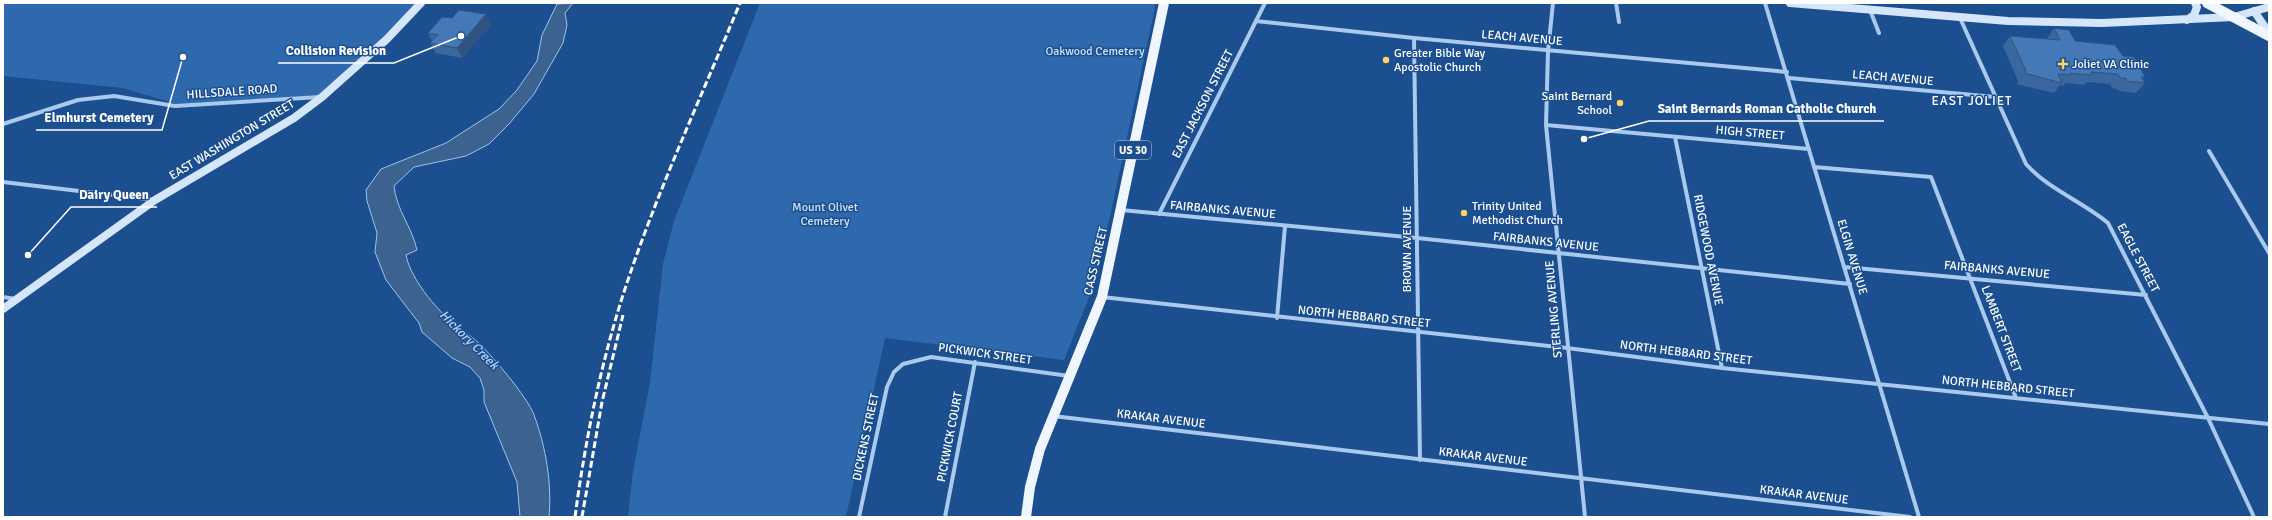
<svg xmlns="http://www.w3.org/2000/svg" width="2272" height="520" font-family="Signika,sans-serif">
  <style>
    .green { fill: #2e69ad }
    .water { fill: #3c6290; stroke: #9cc4f0 }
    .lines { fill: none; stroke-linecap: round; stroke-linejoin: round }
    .street { stroke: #a9c9ee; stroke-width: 4 }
    .secondary { stroke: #d6e6fa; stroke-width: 8 }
    .primary { stroke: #f0f6ff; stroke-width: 10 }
    .rail { stroke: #fff; stroke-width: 3; stroke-dasharray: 7 3; stroke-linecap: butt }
    .wall { fill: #3a679d }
    .shaded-wall { fill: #305480 }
    .building { fill: #4478b7; stroke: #305480 }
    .poi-dot { fill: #ffd166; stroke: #1b4f8f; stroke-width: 1.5 }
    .labels { text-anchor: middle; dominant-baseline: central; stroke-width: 3; stroke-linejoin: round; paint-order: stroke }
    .shield { fill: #1b4f8f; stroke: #bbcadd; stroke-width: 1 }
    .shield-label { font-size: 11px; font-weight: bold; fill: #fff }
    .street-label { font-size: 12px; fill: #fff; stroke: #1b4f8f }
    .park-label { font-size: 12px; fill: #cfe3fa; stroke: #1b4f8f }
    .poi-label { font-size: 12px; fill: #fff; stroke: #1b4f8f; text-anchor: start }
    .neighbourhood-label { font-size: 13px; letter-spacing: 1px; fill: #fff; stroke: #1b4f8f }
    .water-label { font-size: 13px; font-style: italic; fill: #b5d3f5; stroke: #1b4f8f }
    .leader { fill: none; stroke: #fff; stroke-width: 1.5 }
    .callout-dot { fill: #fff; stroke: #1b4f8f; stroke-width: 1.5 }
    .callout-label { font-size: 13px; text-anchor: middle; font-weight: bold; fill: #fff; stroke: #1b4f8f; stroke-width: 3; stroke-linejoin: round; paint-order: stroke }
  </style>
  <rect width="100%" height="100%" fill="#1b4f8f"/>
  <path class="green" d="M 3,3 L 417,3 L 384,39 L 323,95 L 176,104 L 123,88 L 3,76 Z
    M 760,3 L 1156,3 L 1102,253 L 1093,287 L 1064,360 L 885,338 L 846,517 L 628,517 L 633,471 L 650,383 L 663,264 L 674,221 Z"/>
  <path class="water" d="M 573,3 L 565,13 L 567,25 L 563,43 L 534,94 L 509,124 L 489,144 L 466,156 L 414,167 L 394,186 C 396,209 412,227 417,250 L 406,255 C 411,281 441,315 461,330 C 465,333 470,335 474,339 C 488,350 529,399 534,415 C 546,447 552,484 549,517 L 520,517 L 517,482 L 484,402 L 484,390 L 480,378 L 470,367 L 452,358 L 422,332 L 419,323 L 386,280 L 375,252 L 377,233 L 367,201 L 366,190 L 381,169 L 446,143 L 499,109 L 517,90 L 537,61 L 542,35 L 557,4 Z"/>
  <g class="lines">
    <path class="street" d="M 1553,3 L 1548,51 L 1546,125 L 1585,517
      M 1616,3 L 1619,22
      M 1765,3 L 1919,517
      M 1870,10 L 1879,33
      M 1960,18 L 2026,164 C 2049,190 2082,201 2108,223 L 2208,418 L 2254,517
      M 1256,21 L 1414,38 L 1787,72
      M 1414,38 L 1420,460
      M 1789,78 L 1995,97
      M 3,124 L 78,100 L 114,96 L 175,106 L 320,97
      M 1546,125 L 1809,149
      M 1675,137 L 1722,368
      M 2209,151 L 2269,253
      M 1814,167 L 1931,177 L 2016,398
      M 3,182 L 155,200
      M 1121,210 L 1417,238 L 1850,284
      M 1159,214 L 1265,3
      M 1845,267 L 2146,295
      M 3,297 L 16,299
      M 1102,297 L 1567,348 L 1722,368 L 2269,424
      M 1277,318 L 1285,226
      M 1053,416 L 1910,517
      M 859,517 L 887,387 L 894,372 L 903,364 L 931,357 L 1069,376
      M 945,517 L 975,362"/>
    <path class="secondary" d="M 1790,3 L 2008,21 L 2102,23 L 2234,17 L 2269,7
      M 2254,11 L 2269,33
      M 2187,20 L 2194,15 L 2197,7 L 2195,3
      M 3,309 L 155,200 L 294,118 L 322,97 L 387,39 L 421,3"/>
    <path class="primary" d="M 2207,3 L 2269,36
      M 1026,517 L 1030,487 L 1040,449 L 1102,297 L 1164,3"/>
    <path class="rail" d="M 575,517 C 585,442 600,367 623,295 C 655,196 700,100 740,3
      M 582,517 L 602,402 L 623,315"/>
  </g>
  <path class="wall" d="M 452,18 L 491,25 L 462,58 L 436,53 L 430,43 L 432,41 L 428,33 Z
    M 2054,28 L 2075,41 L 2123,56 L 2145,77 L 2143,79 L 2145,83 L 2136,93 L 2119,91 L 2117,89 L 2112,88 L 2110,84 L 2087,82 L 2084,85 L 2065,83 L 2064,86 L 2060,85 L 2054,93 L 2017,84 L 2018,81 L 2003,46 L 2010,36 L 2047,39 Z"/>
  <path class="shaded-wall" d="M 486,14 L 491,25 L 462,58 L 457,48 Z"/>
  <path class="building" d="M 459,10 L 486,14 L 457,48 L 430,43 L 438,35 L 428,33 L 442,17 L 452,18 Z
    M 2054,28 L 2069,30 L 2075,41 L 2115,45 L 2123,56 L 2134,57 L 2145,77 L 2141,77 L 2145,83 L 2127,81 L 2126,78 L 2120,78 L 2118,74 L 2091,72 L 2092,75 L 2070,73 L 2071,75 L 2058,74 L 2062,83 L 2024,73 L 2026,71 L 2010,36 L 2060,40 Z"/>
  <g class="poi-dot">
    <circle cx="1386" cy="60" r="4"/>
    <path d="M2061 58h4v4h4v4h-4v4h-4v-4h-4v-4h4z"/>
    <circle cx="1620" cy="103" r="4"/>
    <circle cx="1464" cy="213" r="4"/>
  </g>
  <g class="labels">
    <rect class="shield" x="1115" y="141" width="36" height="18" rx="3"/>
    <g class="shield-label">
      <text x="1133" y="150">US 30</text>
    </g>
    <g class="street-label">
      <text transform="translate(1522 38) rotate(5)">LEACH AVENUE</text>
      <text transform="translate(1893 78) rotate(5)">LEACH AVENUE</text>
      <text transform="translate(232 92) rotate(-4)">HILLSDALE ROAD</text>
      <text transform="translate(1203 104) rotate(-63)">EAST JACKSON STREET</text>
      <text transform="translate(1750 133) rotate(5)">HIGH STREET</text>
      <text transform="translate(232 140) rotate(-31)">EAST WASHINGTON STREET</text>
      <text transform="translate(1223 210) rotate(5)">FAIRBANKS AVENUE</text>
      <text transform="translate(1546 242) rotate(6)">FAIRBANKS AVENUE</text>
      <text transform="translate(1407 249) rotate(-90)">BROWN AVENUE</text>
      <text transform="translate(1708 250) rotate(79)">RIDGEWOOD AVENUE</text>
      <text transform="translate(1852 257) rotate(73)">ELGIN AVENUE</text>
      <text transform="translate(2138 258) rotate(62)">EAGLE STREET</text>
      <text transform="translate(1096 261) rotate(-77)">CASS STREET</text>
      <text transform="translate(1997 270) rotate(5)">FAIRBANKS AVENUE</text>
      <text transform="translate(1554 309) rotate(-95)">STERLING AVENUE</text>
      <text transform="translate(1364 317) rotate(6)">NORTH HEBBARD STREET</text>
      <text transform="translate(2001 329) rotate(69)">LAMBERT STREET</text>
      <text transform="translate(1686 353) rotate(7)">NORTH HEBBARD STREET</text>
      <text transform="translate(985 354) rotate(8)">PICKWICK STREET</text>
      <text transform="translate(2008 387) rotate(6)">NORTH HEBBARD STREET</text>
      <text transform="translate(1161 419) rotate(7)">KRAKAR AVENUE</text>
      <text transform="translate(866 437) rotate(-78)">DICKENS STREET</text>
      <text transform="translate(950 437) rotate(-79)">PICKWICK COURT</text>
      <text transform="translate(1483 457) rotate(7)">KRAKAR AVENUE</text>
      <text transform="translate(1804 495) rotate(7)">KRAKAR AVENUE</text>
    </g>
    <g class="park-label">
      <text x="1095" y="51">Oakwood Cemetery</text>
      <text x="825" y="207">Mount Olivet<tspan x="825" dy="14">Cemetery</tspan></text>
    </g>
    <g class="poi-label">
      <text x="1394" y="53">Greater Bible Way<tspan x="1394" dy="14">Apostolic Church</tspan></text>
      <text x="2072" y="64">Joliet VA Clinic</text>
      <text x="1612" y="96" text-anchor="end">Saint Bernard<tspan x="1612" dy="14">School</tspan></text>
      <text x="1472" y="206">Trinity United<tspan x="1472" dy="14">Methodist Church</tspan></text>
    </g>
    <g class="neighbourhood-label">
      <text x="1972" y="101">EAST JOLIET</text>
    </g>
    <g class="water-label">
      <text transform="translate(469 340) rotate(45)">Hickory Creek</text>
    </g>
  </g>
  <path class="leader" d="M461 36L394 63H278M1584 139L1649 121H1884M183 57L162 130H36M28 255L71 207H157"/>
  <g class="callout-dot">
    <circle cx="461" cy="36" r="4"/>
    <circle cx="1584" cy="139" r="4"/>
    <circle cx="183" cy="57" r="4"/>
    <circle cx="28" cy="255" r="4"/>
  </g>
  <g class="callout-label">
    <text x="336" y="55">Collision Revision</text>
    <text x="1767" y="113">Saint Bernards Roman Catholic Church</text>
    <text x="99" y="122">Elmhurst Cemetery</text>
    <text x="114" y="199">Dairy Queen</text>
  </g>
  <rect width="2272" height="520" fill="none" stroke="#ffffff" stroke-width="8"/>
</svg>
